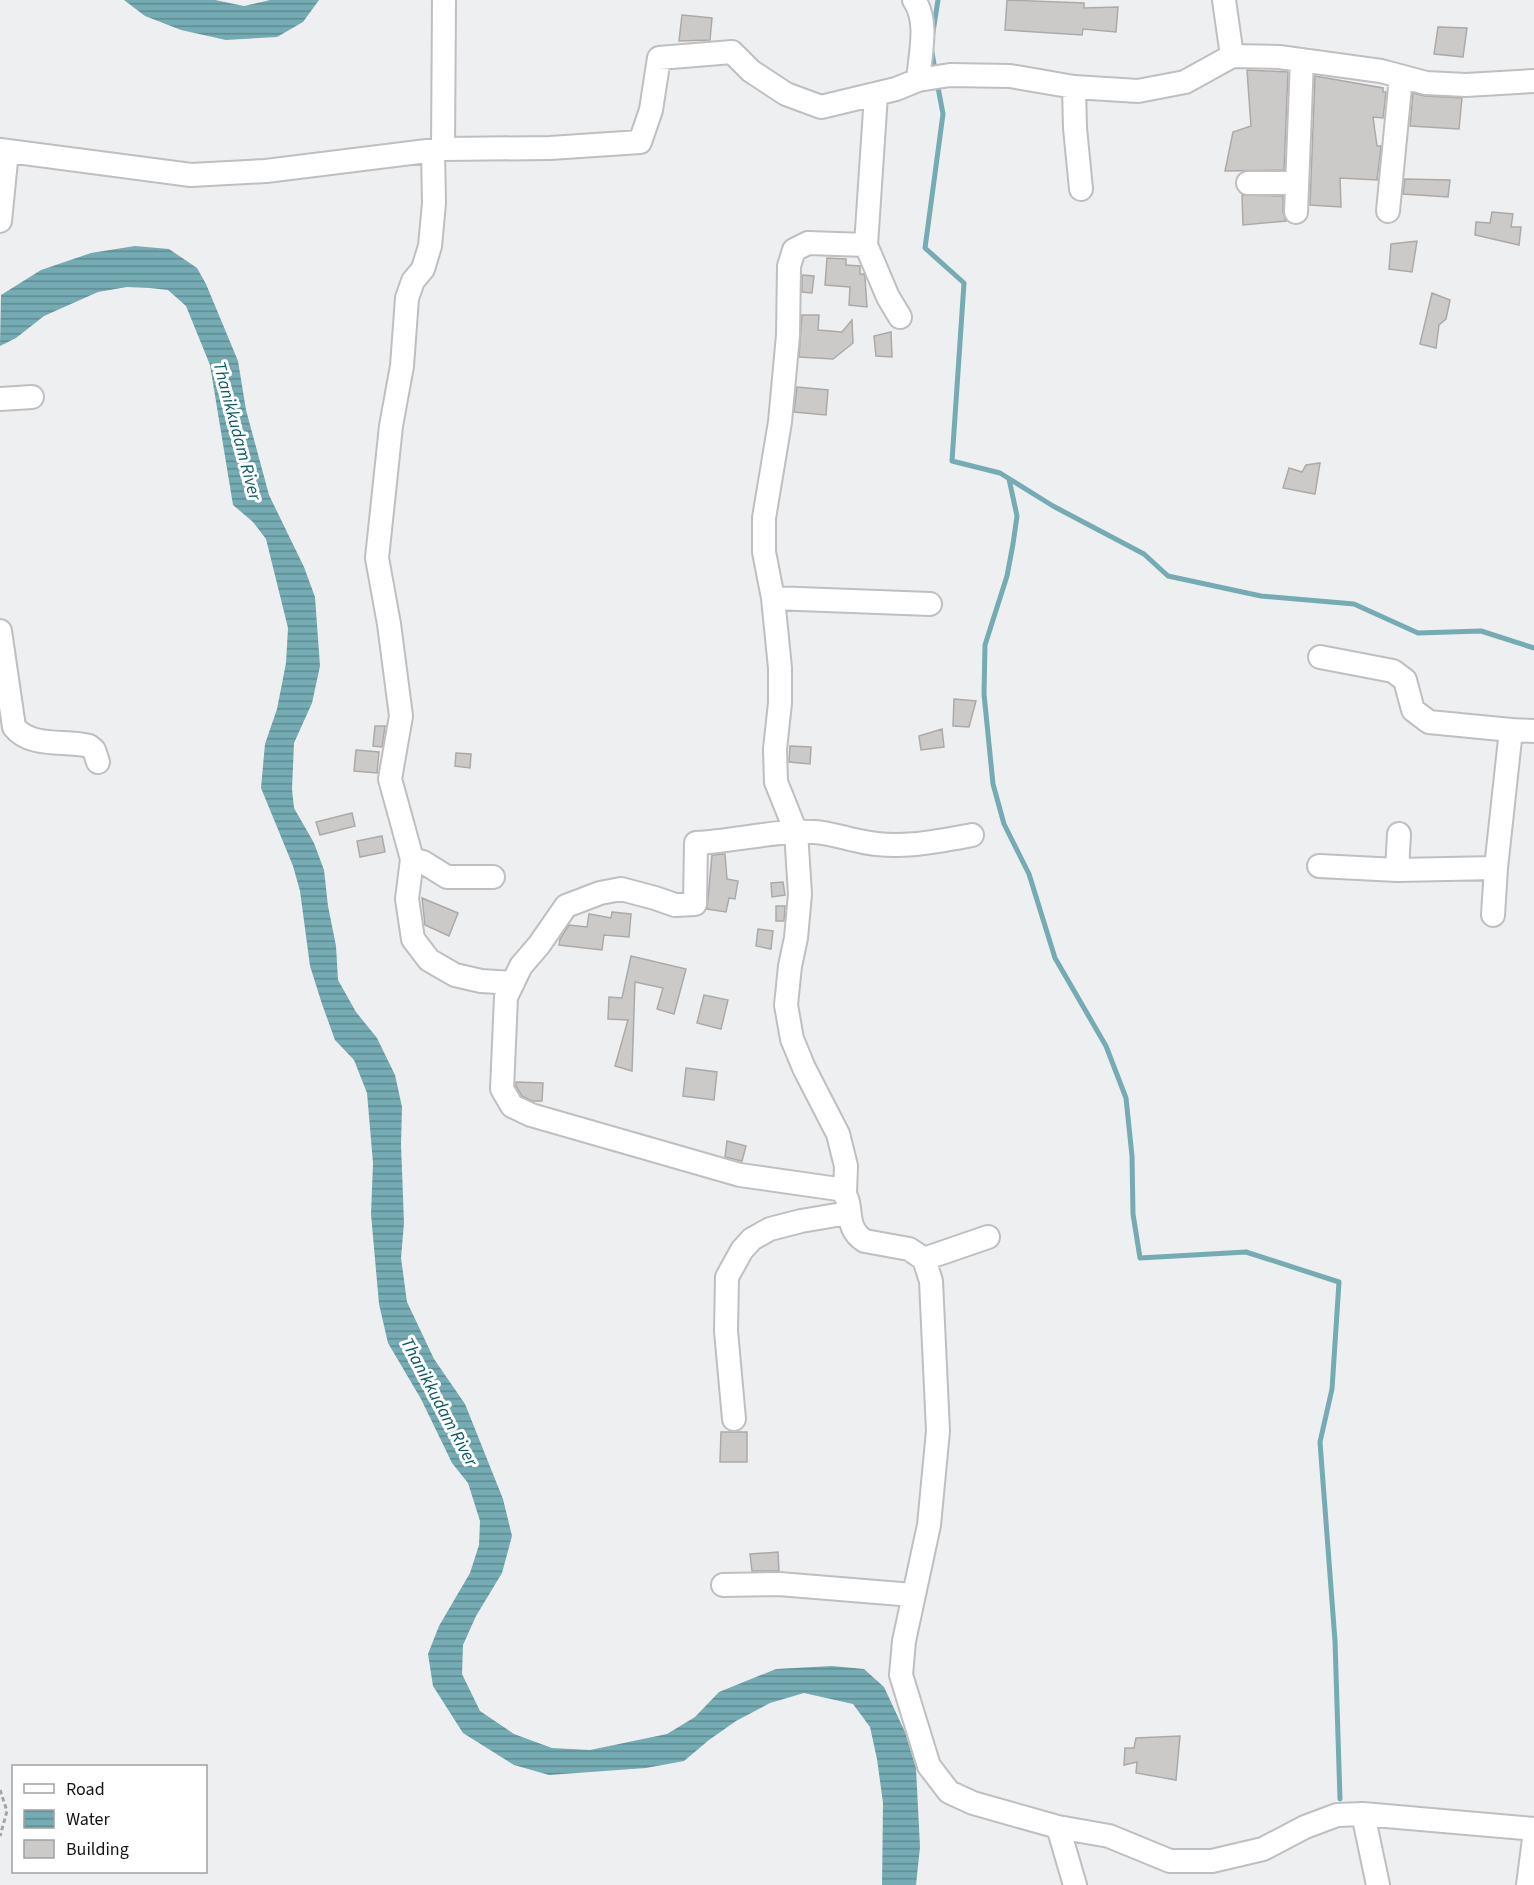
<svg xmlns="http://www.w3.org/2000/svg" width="1534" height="1885" font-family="'Source Sans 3',sans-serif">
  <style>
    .water { fill: url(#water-rules) }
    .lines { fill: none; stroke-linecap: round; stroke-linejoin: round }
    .stream { stroke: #75abb3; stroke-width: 5 }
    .building { fill: #cccac8; stroke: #acaaa8; stroke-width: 1.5 }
    .minor-casing { stroke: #bfbfc2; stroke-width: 26 }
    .path { stroke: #a3a4a6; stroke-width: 3; stroke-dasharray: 4.5 3; stroke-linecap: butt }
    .minor { stroke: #fff; stroke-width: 22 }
    .labels { text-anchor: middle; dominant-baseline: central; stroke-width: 6; stroke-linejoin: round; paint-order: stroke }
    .water-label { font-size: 18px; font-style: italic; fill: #095962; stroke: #fff }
  </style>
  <defs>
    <pattern id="water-rules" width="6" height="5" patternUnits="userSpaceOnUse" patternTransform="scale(1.5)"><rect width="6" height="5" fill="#75abb3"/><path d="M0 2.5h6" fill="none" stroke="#5f8a91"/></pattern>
  </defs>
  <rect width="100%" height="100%" fill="#eeeff1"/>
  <path class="water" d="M 124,0 L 215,0 L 244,6 L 270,0 L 319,0 L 303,22 L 277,37 L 226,40 L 181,30 L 145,16 Z
    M 135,246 L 169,249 L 197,268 L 206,284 L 238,361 L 246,410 L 269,495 L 304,567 L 315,597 L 320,666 L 312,703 L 294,743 L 292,789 L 294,808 L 314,843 L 324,870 L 328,906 L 336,946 L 338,980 L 356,1012 L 377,1038 L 395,1075 L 402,1107 L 401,1144 L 404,1223 L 401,1258 L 407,1302 L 434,1359 L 465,1404 L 503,1499 L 512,1536 L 502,1573 L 476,1616 L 463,1645 L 462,1674 L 480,1711 L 514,1734 L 552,1748 L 590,1750 L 667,1734 L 695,1717 L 719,1692 L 776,1669 L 832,1666 L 864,1669 L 884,1687 L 905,1732 L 916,1768 L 920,1847 L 916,1885 L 882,1885 L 883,1803 L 877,1759 L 870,1727 L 853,1704 L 804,1693 L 770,1703 L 736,1721 L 709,1740 L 684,1761 L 646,1768 L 549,1775 L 514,1765 L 463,1733 L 433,1686 L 428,1654 L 439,1626 L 470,1573 L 479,1545 L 480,1521 L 468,1483 L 452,1463 L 421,1399 L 388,1343 L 379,1304 L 371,1214 L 373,1163 L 367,1093 L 354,1060 L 335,1040 L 322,1004 L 310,966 L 300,891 L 293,866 L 261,788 L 265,744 L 277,709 L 286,663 L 288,628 L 266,539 L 253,522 L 233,505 L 210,365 L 186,306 L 168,290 L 150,288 L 127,287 L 98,292 L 44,316 L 16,338 L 0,346 L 1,295 L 41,270 L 91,253 Z"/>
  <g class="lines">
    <path class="stream" d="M 932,38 L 938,0
      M 931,47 L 935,70
      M 937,82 L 943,114 L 925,248 L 964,283 L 952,461 L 1000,473 L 1053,506 L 1144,554 L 1168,576 L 1261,596 L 1354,604 L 1418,633 L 1481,631 L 1534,648
      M 1009,479 L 1017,516 L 1013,544 L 1007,576 L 985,645 L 984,694 L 993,784 L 1004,824 L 1029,874 L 1055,958 L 1106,1046 L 1126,1098 L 1132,1156 L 1133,1214 L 1140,1258 L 1246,1252 L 1339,1282 L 1332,1389 L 1320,1442 L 1335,1641 L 1340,1799"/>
  </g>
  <path class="building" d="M 1007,0 L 1084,3 L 1084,8 L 1118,7 L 1116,32 L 1083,29 L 1082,35 L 1005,30 Z
    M 682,15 L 712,18 L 710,40 L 679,41 Z
    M 1438,27 L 1467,28 L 1463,57 L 1434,54 Z
    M 1247,70 L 1288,72 L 1284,170 L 1225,171 L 1233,132 L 1251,126 Z
    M 1315,76 L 1383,88 L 1383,92 L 1386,92 L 1383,118 L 1373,117 L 1377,146 L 1381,146 L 1377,180 L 1340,178 L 1341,207 L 1310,205 Z
    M 1413,93 L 1425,96 L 1462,98 L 1459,129 L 1410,126 Z
    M 1405,179 L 1450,180 L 1448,197 L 1403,194 Z
    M 1242,195 L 1283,196 L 1283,212 L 1286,221 L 1243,225 Z
    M 1492,212 L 1513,214 L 1511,227 L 1521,227 L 1519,245 L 1475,235 L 1476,222 L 1490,223 Z
    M 1417,241 L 1412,272 L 1389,269 L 1391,244 Z
    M 827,258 L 846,259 L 846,265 L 860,266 L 860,274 L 864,274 L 865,278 L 867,307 L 849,305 L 850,287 L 825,285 Z
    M 802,275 L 814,276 L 812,293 L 802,292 Z
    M 1432,293 L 1450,300 L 1446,319 L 1439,325 L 1436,348 L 1420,344 Z
    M 802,315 L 819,315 L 818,330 L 842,332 L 852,320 L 853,343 L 833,359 L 799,357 Z
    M 891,332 L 892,357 L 876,356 L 874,336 Z
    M 797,387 L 828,390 L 826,415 L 794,412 Z
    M 1320,463 L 1315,494 L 1283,488 L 1289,468 L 1302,472 L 1306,465 Z
    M 954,699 L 976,701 L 969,727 L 953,726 Z
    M 375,726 L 385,726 L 382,747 L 373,746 Z
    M 942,729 L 944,747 L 921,750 L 919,736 Z
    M 790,746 L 811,747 L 810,764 L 789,762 Z
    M 356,750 L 379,752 L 377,773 L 354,771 Z
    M 456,753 L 471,754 L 470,768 L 455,766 Z
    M 352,813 L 355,826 L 320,835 L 316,822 Z
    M 382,836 L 385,852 L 360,857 L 357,841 Z
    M 725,854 L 727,879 L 738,881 L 735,899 L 729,898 L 726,912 L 707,909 L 712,855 Z
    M 783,882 L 785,895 L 772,897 L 771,883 Z
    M 422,898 L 458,913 L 449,936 L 425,925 Z
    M 776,906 L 785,906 L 784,921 L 776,921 Z
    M 612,912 L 631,914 L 629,937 L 604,935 L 602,950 L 559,945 L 560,939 L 569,925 L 587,927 L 589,914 L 611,918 Z
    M 758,929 L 773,931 L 771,949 L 756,946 Z
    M 631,956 L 686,969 L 674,1014 L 657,1009 L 663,988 L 635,982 L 632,1071 L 615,1066 L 628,1020 L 608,1019 L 609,997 L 622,998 Z
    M 704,995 L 728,1000 L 721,1029 L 697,1023 Z
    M 686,1068 L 717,1072 L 714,1100 L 683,1096 Z
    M 516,1082 L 543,1083 L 542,1101 L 532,1101 L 522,1096 L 516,1086 Z
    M 727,1141 L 746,1146 L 742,1161 L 725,1157 Z
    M 721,1432 L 747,1432 L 747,1462 L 720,1462 Z
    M 778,1552 L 779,1571 L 752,1571 L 750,1554 Z
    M 1180,1736 L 1176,1780 L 1136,1773 L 1137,1762 L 1124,1765 L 1125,1748 L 1134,1748 L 1136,1738 Z"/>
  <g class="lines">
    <defs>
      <path id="minor" d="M 914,0 C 929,21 920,55 918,80
        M 1224,0 L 1232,56
        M 1074,87 L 1075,128 L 1081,189
        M 443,149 L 444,0
        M 0,150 L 191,175 L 266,171 L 443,149 L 550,148 L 640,142 L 651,110 L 659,58 L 732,52 L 751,71 L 786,94 L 821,107 L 896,89 L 918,80 L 950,75 L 1010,76 L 1074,87 L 1138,91 L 1185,82 L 1232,56 L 1279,57 L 1381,71 L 1426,83 L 1466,85 L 1534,81
        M 433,151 L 434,203 L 430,246 L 423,269 L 413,281 L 407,298 L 402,366 L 391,426 L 377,558 L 389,624 L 401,716 L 390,779 L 412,859 L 423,862 L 447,877 L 493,877
        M 1248,183 L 1297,183
        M 1388,211 L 1401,77
        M 1296,212 L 1302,60
        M 0,221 L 7,151
        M 866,245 L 888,297 L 900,317
        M 0,399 L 32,397
        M 773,598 L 930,604
        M 0,631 L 14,727 C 31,748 64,740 89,746 L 94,750 L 98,762
        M 1320,657 L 1393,671 L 1405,680 L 1413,710 L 1429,722 L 1511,730 L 1496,868 L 1493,915
        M 1511,730 L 1534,731
        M 972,835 C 935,842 897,850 859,841 C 843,838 831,833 814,832 C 775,830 735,841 696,843 L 695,904 L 675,905 L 655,898 L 621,889 L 600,893 L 566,906 L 539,945 L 521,966 L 506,997 L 502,1089 L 512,1106 L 531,1115 L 740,1175 L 838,1189 C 858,1199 840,1226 865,1241 L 909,1249 L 924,1259 L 931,1281 L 938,1431 L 929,1525 L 904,1641 L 901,1675 L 929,1766 L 949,1792 L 973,1803 L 1058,1827 L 1109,1836 L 1170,1861 L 1212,1861 L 1263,1849 L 1305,1827 L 1337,1815 L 1363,1814 L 1534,1829
        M 412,859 L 407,899 L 413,939 L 429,960 L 455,975 L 481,981 L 513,983
        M 1319,866 L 1397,870 L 1496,868
        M 1397,870 L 1399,834
        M 845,1193 L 846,1166 L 838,1134 L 804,1068 L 792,1039 L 786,1005 L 790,966 L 796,938 L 800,894 L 796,832 L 776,782 L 775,749 L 780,703 L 780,668 L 773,598 L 764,552 L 764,518 L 780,422 L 788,335 L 789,266 L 794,250 L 808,243 L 866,245 L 876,95
        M 924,1259 L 988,1237
        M 734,1419 L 726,1331 L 727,1277 L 742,1250 L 752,1239 L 770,1229 L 801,1221 L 848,1213
        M 723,1585 L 779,1584 L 913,1595
        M 1363,1814 L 1378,1885
        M 1058,1827 L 1075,1885
        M 1528,1885 L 1534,1839"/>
    </defs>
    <use href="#minor" class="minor-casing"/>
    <path class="path" d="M 0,1790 L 7,1811 L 0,1836"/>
    <use href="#minor" class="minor"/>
  </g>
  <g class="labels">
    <g class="water-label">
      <text transform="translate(237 431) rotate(75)">Thanikkudam River</text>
      <text transform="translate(439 1402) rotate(62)">Thanikkudam River</text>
    </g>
  </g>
  <rect x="12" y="1765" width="195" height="108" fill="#ffffff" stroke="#a1a1a2" stroke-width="1.5"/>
  <rect x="24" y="1784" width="30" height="9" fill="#ffffff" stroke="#a1a1a2" stroke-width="1.5"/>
  <text x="66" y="1795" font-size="18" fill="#151516">Road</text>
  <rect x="24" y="1810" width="30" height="18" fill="url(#water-rules)" stroke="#a1a1a2" stroke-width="1.5"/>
  <text x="66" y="1825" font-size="18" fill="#151516">Water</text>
  <rect x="24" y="1840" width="30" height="18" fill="#cccac8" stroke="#a1a1a2" stroke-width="1.5"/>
  <text x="66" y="1855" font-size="18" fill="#151516">Building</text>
</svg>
